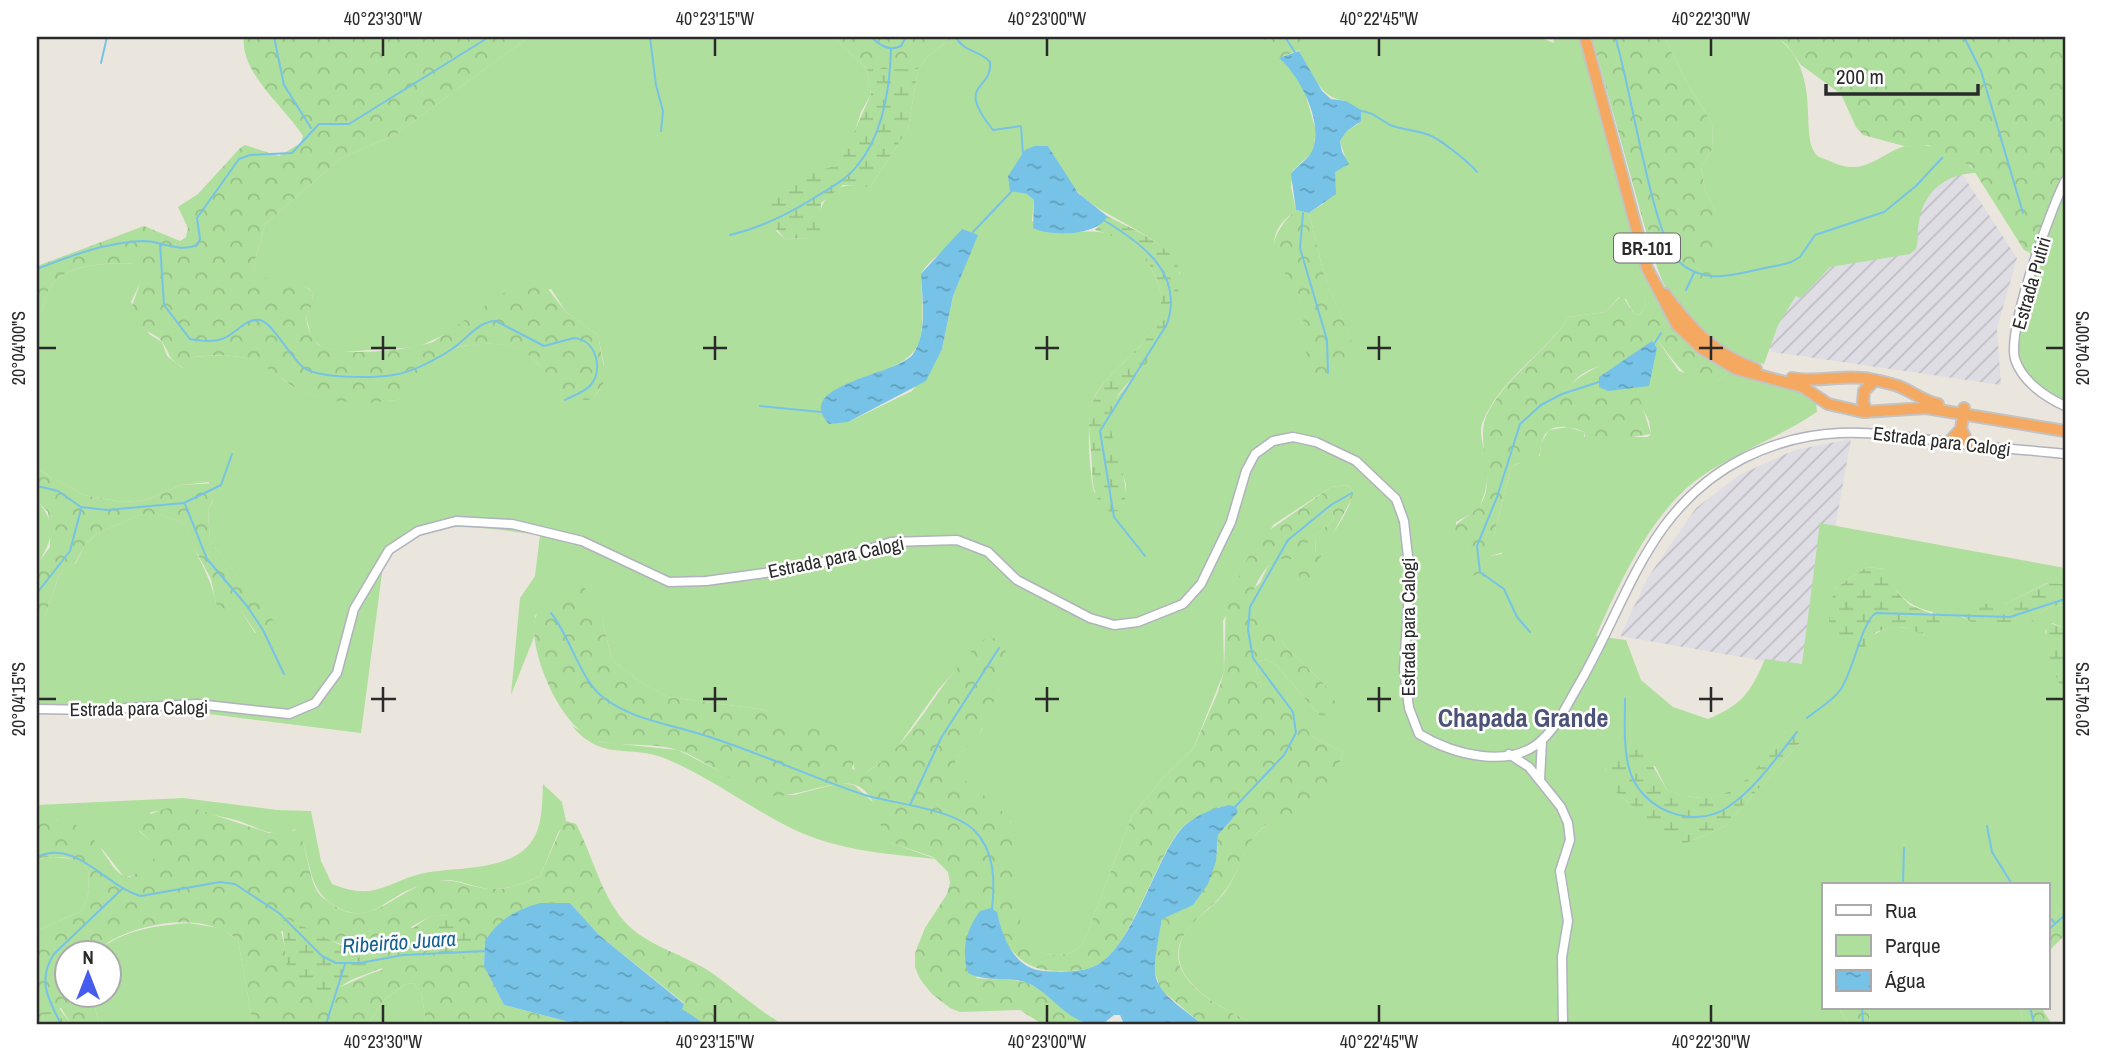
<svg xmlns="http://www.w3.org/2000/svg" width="2102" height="1061" font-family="'Archivo Narrow',sans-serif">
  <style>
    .industrial { fill: url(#industrial-furrows) }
    .green { fill: #afdf9c; fill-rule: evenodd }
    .forest { fill: url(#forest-crowns); fill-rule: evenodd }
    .wetland { fill: url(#wetland-marsh) }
    .water { fill: url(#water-ripples) }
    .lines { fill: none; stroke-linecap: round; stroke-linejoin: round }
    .stream { stroke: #76c3e7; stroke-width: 2 }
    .secondary-casing { stroke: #b0b2bd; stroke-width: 11 }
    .highway-casing { stroke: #c3c3c3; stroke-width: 14 }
    .secondary { stroke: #fff; stroke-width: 8 }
    .highway { stroke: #f5a85f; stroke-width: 10 }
    .ticks { fill: none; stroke: #2a2a2a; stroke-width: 2.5 }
    .labels { text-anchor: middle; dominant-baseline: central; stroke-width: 5; stroke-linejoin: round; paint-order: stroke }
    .shield { fill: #fff; stroke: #6a6a6a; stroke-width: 2 }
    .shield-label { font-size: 18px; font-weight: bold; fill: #2a2a2a }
    .street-label { font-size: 19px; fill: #2a2a2a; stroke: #fff }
    .water-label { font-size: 21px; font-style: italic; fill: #156093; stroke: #fff }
    .district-label { font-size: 26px; font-weight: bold; fill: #4d5278; stroke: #fff }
    .neatline { fill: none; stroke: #2a2a2a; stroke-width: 2.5 }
    .ticks-label { font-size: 18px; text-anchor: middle; fill: #2a2a2a }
  </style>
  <defs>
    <pattern id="industrial-furrows" width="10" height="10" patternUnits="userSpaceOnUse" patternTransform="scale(1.75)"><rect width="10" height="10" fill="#dfdde4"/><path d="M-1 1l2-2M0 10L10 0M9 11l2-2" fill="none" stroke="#c0bec4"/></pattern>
    <pattern id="forest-crowns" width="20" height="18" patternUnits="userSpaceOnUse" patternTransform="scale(1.75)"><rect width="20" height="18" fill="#afdf9c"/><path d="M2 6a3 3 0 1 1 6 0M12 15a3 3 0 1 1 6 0" fill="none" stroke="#97c087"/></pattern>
    <pattern id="wetland-marsh" width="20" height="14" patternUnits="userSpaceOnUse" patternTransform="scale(1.75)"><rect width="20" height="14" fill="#afdf9c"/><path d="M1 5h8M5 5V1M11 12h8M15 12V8" fill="none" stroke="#97c087"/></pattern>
    <pattern id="water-ripples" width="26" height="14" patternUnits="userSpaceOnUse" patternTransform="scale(1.75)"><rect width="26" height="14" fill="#76c3e7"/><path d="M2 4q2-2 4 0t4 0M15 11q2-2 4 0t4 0" fill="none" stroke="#619fbb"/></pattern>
  </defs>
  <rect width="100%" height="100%" fill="#ebe6dd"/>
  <path class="industrial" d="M 1951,157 L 2017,258 L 1997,329 L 2001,385 L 1772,352 L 1741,287 Z
    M 1851,439 L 1810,669 L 1620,636 L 1648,577 L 1696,508 L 1739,475 L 1795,450 Z"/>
  <path class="green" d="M 529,37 L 834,37 L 867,69 L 871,94 L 861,112 L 847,155 L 840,164 L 827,169 L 776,231 L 785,239 L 810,238 C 826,203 820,179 870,187 L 908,129 L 918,69 L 927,57 L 953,37 L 1262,37 L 1295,72 L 1303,86 L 1316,131 L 1313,152 L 1293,170 L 1291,187 L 1296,210 C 1253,242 1285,263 1300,297 C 1304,306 1304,319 1306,330 L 1356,353 L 1324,275 L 1309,213 C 1327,202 1338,195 1334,172 L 1345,157 L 1340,141 L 1347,131 L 1358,124 L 1346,101 C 1319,98 1312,73 1299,51 L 1305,37 L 1539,37 L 1554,43 L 1553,37 L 1580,37 L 1655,293 L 1646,299 L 1643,311 L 1639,315 L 1634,314 L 1626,299 L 1619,297 L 1605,312 L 1569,317 C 1545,354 1501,378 1483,421 C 1477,436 1486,449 1487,463 C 1489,481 1485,495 1478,510 L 1456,522 L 1456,543 L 1466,545 L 1488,563 L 1490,556 L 1502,554 L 1494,534 L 1511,468 C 1518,461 1531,462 1540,456 L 1541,443 L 1549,430 L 1568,427 L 1584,432 L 1584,437 L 1648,437 L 1651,434 L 1649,421 L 1639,401 L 1601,396 L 1571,396 L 1570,386 C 1580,372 1641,345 1658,341 L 1679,371 L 1711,382 L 1717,382 L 1733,368 L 1815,390 L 1817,412 C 1781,436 1741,451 1705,474 C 1653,508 1621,580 1596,636 L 1626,640 L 1641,680 L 1673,707 L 1708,719 C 1742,705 1751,692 1765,659 L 1802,664 L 1820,523 L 2065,568 L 2065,584 L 2047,583 L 2005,604 L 1978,604 L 1958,615 L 1971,622 L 2031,622 C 2041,610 2049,605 2065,605 L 2065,628 L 2052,623 L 2045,631 L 2059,685 L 2065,690 L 2065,907 L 2048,920 L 2048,884 L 1824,884 L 1824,1007 L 1838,1007 L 1849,1024 L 1255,1024 C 1225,1010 1160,980 1184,935 C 1193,919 1217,905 1227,889 C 1241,868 1244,842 1265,826 C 1298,800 1331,796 1343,752 L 1311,736 L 1261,688 L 1256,669 L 1260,661 L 1267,659 L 1279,668 L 1320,716 L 1325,685 L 1284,645 L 1278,625 L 1249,612 L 1247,605 L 1251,591 L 1260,583 L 1269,564 L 1274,559 L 1306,549 L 1308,524 L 1331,507 L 1334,519 L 1316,535 L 1315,556 L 1297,580 C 1318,554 1344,525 1354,492 L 1347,485 L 1331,487 L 1273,525 L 1223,621 L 1224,672 L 1193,749 L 1164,777 L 1132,816 L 1083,944 C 1073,953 1066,955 1054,955 C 1046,955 1034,952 1029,945 C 1014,929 1013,848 1011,822 L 955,773 L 955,758 L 982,730 L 999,687 L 976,647 L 938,690 L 891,756 L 866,772 L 855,771 L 853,763 L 806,728 L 765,710 L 668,697 L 642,683 L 612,660 L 602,619 L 554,596 L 535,616 L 534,637 L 511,695 L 520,598 L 535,576 L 540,535 C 504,531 441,518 409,537 C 400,542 392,551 384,558 L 361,733 L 201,713 L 147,710 L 37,713 L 37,616 L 45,616 L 59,575 L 76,563 L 85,545 L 96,534 L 141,514 L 158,514 L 186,524 C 193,553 211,574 216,604 L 241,611 L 255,633 L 276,625 L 210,541 L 208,510 L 213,501 L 209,482 L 181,485 L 146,500 L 122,502 L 84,495 L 37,469 L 37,319 C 45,311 43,299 49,289 C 66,262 109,263 136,264 L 140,283 L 131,302 L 149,334 L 162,342 L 167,356 L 183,368 L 193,357 C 216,355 245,353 266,366 C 276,373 285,383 296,388 C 321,402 358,402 386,401 C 425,399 417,378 440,357 C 450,347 466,345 480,344 C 525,341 534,358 562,391 L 595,396 C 611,377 602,358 598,335 L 566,312 L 551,289 L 485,307 L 454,330 L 418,347 L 340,352 L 322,347 L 312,339 L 306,316 C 327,275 292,290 270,283 C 264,280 257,273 253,268 L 265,224 L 340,159 L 396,134 ZM 1048,146 C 1059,162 1067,182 1081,195 C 1106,220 1171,237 1180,273 L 1149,360 L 1113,402 L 1109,431 L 1126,484 L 1124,505 L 1094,492 C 1089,470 1086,422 1093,401 C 1107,362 1180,337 1157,281 C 1149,260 1138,248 1119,238 C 1098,227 1079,234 1057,231 C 1048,230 1040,225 1032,221 L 1034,200 L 1027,193 ZM 977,235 L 953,296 L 942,349 L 912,391 L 848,422 L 851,382 C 926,357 925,354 921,274 C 932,254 957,243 977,235 ZM 1867,567 L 1885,569 C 1894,593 1909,607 1933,612 L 1924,635 C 1903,624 1885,623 1867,641 L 1834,589 ZM 1786,731 L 1799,744 L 1725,826 L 1687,843 C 1663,827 1609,799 1605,768 L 1655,766 L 1667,790 C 1731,815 1751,777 1786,731 Z
    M 1664,37 L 1777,37 C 1826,75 1796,139 1819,157 C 1829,160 1840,167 1851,167 C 1870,168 1885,153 1902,147 C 1925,139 1962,153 1976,173 C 1947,173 1923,192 1919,222 C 1917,231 1919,240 1916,249 L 1910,254 L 1830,267 L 1801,298 L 1796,296 L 1778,325 L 1764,364 C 1730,358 1691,329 1672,299 C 1659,279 1652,251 1645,228 L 1653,232 L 1660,242 L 1716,245 L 1716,212 L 1705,190 L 1701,167 L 1713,148 L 1712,123 L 1687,83 Z
    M 2065,169 L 2065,406 L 2033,387 L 2011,350 L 2034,261 L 2029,252 L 2034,248 Z
    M 37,501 C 57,521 53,543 37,564 Z
    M 572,726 L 600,742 L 678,750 L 766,795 L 794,795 L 840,783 L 854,785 L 874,803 L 889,842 L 936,859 C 888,854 840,851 795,830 C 751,809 709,776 664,758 C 627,744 603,762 572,726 Z
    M 543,784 L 562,802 L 566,821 L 558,833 L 540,876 C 524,884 506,890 488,889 C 474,887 460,880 446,880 C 437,881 428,884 420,886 C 386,894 372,930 332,904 C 304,886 313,851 295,829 C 272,841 254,824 232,819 C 207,813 177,807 151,812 L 139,831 L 158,848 C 156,863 139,876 124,877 L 103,850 L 57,819 L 37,819 L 37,805 L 183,798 L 277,810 L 311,811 L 321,861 L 332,884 C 345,889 355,892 369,891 C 386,889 403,878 420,874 C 454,866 510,873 532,841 C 543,825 542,802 543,784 Z
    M 54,857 L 79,860 L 88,870 L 89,891 L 83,910 L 37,931 L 37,859 Z
    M 188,923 L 220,928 L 238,940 L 253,1024 L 99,1024 L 92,995 L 108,995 L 108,953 L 96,952 C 123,930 153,926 188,923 Z
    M 407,983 L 415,984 L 422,995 L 426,1024 L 368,1024 L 385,999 Z
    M 1869,1007 L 2020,1007 L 2023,1024 L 1870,1024 Z"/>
  <path class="forest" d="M 244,37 L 529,37 L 396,134 L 340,159 L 265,224 L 253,268 C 275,292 295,275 312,292 L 313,303 L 306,316 C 307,326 311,339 319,345 C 339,358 410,350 433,342 L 514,286 L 544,284 L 566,312 L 598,335 L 606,379 L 595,396 L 589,400 C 543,401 552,339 482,344 C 467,345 453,346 441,356 C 429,366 424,384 414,396 C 380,406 329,405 297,389 C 286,383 277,374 266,367 C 246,353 216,355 193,357 L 184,368 C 167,357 172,358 163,343 C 155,330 140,335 130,312 L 140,283 L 135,264 C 108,263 66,262 49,289 C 43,299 45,312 37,319 L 37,266 L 144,226 L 180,241 L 186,237 L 188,228 L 178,207 L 198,194 L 240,148 L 245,145 L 279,156 L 301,143 L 303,136 C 284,106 240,73 244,37 Z
    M 834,37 L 953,37 L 927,57 L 918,69 L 867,69 Z
    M 1262,37 L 1305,37 L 1302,49 L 1279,58 Z
    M 1592,37 L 1664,37 L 1687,83 L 1712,123 L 1713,148 L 1701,167 L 1705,190 L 1716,212 L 1717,270 L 1712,281 L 1705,284 L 1690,283 L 1667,256 L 1653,232 L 1645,228 Z
    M 1777,37 L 2065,37 L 2065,169 L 2034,248 L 2029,252 L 2024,250 L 1971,166 L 1928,145 L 1904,146 L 1863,135 L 1856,127 L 1841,94 L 1801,65 L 1787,45 Z
    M 1296,210 L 1309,213 L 1324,275 L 1356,352 L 1351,365 L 1332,373 L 1316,373 C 1301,364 1306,319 1301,300 C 1295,281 1274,266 1274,247 C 1274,234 1286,218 1296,210 Z
    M 1655,293 L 1733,368 L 1717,382 C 1684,384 1676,362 1658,341 C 1644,344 1636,352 1623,358 C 1603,366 1584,367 1570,386 L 1571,396 L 1625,393 L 1639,396 L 1651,434 L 1595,443 L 1586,442 L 1584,432 C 1572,426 1550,422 1543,438 C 1540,445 1541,453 1538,459 L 1516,464 L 1511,468 L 1494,534 L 1511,550 L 1490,556 L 1487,577 L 1472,575 L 1469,547 L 1451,542 L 1449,535 C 1457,517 1477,516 1484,498 C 1495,467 1473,439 1489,410 C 1510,374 1547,351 1569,317 L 1605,312 L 1622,295 L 1634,314 L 1639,315 L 1643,311 L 1647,295 Z
    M 37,469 L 84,495 L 122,502 L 146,500 L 181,485 L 216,483 L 218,490 L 208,510 L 210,541 L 276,624 L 273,644 L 265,646 L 241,611 L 221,608 L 216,604 L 211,579 L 190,540 L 186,524 L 158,514 L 141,514 L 96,534 L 85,545 L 73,567 L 59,575 L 45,616 L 37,616 L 37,564 L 50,547 L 50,532 L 48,512 L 37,501 Z
    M 1347,485 L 1354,492 L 1351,500 L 1310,577 L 1300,589 L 1298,565 L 1305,557 L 1315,556 L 1316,535 L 1334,519 L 1331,507 L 1308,524 L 1309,537 L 1304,555 L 1296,559 L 1274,559 C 1264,568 1245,599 1250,612 L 1278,622 L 1284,645 L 1325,685 L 1342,713 L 1320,716 L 1279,668 L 1267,659 L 1260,661 L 1256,669 L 1261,688 L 1297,714 L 1311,736 L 1343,752 C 1336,777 1322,802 1296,812 C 1284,817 1272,819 1262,828 C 1243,846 1240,872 1224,892 C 1213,907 1193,919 1184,935 C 1158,979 1225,1010 1255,1024 L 1202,1024 L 1160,989 L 1153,965 L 1162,919 L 1217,852 L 1220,807 C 1205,813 1190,818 1179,831 C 1155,860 1130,951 1095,966 C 1083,971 1070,971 1058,971 C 1031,971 1016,959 1002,937 L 976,978 C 995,980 1012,977 1030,984 C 1054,995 1066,1018 1093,1024 L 1042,1024 L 1020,1010 L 960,1012 L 950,1008 L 932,994 L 920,979 L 915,967 L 915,953 L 925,928 L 947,894 L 950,883 L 948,872 L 933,857 L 889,842 C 876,825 880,800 860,787 C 839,774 794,801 766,795 C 742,789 707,761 681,751 C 655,742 627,747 602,742 C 564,735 532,660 534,625 C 536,601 564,587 585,588 L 602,619 L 612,660 L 642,683 L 668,697 L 765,710 L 850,742 L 856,751 L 852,769 L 866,772 C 905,752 932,696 961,663 C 969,654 977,642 989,637 L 999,640 L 1006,650 L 999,687 L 986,723 L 977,737 L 955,758 L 955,772 C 969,785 1004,808 1011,823 C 1029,858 998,954 1054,955 C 1066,955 1073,953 1083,944 L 1132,816 L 1164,777 L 1193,749 L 1218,692 L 1224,672 L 1226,603 L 1257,539 L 1331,487 Z
    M 168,808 L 196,809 L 269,833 L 298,830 C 308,849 307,872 317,891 C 321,898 331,903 338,908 C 374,928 401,885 436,881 C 454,878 471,887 489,889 C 507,890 524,884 540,876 L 563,824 L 566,821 L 576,824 C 593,856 600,893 624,921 C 646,946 684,954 712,973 C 736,990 757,1009 782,1024 L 705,1024 L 681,1009 L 684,1003 L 599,935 L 570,903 L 541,903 L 485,941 L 484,966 L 504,1005 L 577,1024 L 426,1024 L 422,995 L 415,984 L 407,983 L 385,999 L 368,1024 L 253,1024 L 238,940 C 206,912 148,921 112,940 C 106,943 101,951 94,952 C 86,954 75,952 66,953 L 66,995 L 92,995 L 99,1024 L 71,1024 L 61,1008 L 42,1015 L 45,1024 L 37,1024 L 37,931 L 83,910 L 89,891 L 88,870 C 74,854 57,856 37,859 L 37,819 C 103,812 103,875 129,877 C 142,871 156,863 157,848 L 135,826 L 138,818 ZM 448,915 L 448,955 L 435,954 L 411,927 L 429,917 ZM 281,931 L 324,938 L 383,959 L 382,970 C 356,977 335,994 309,994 L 287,956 Z
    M 2065,907 L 2065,935 L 2048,952 L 2048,920 Z
    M 1838,1007 L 1869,1007 L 1870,1024 L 1849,1024 Z
    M 2020,1007 L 2041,1007 L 2052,1024 L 2023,1024 Z"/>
  <path class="wetland" d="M 867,69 L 918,69 L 908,129 L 870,187 L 843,185 L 821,203 L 820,233 L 810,238 L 785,239 L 768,219 C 767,181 813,174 840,164 L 871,94 Z
    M 1107,216 C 1130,228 1159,239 1175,260 C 1191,280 1162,342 1149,360 C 1139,374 1117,390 1113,406 C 1103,443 1132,470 1124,505 L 1120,511 L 1110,512 C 1093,500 1092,483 1092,464 C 1091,444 1085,418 1094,399 C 1112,358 1180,337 1156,278 C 1144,249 1123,239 1095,230 Z
    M 1867,567 L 1885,569 L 1898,593 L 1910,605 L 1939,617 L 1940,626 L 1935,636 C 1905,633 1911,620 1876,632 L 1863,649 L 1836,638 L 1828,627 L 1834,589 Z
    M 2048,583 L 2065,584 L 2065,605 C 2049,605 2041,610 2032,622 L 1971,622 L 1957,613 L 1959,604 L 2005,604 Z
    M 2049,623 L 2065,628 L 2065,690 L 2059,685 C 2054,668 2040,639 2049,623 Z
    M 1792,727 L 1800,731 L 1799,744 L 1725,826 L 1687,843 L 1673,842 L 1615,791 L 1606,776 L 1605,766 C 1618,754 1626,747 1644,751 L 1667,790 C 1717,809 1739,792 1770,752 C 1777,743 1782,733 1792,727 Z
    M 448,915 C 464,922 477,938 477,956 C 460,964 417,952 406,937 L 407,932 L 429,917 Z
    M 288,919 L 338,944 L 383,959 L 385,967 L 353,979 L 328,994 L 309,994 L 291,981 L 287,971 L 282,922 Z
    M 56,1004 L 71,1024 L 45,1024 L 42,1015 Z"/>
  <path class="water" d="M 1299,51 L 1322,91 L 1331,99 L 1346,101 L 1361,110 L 1361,121 L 1347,131 L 1340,141 L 1342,152 L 1349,164 L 1335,172 L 1336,194 L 1309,213 L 1296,210 L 1291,174 C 1297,165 1309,160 1313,149 C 1323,121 1300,76 1279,58 Z
    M 1034,146 L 1048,146 L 1078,193 L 1107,216 C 1099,236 1050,237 1033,228 L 1034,200 L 1027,194 L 1010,191 L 1008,176 L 1025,150 Z
    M 962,229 L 978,235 L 953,296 L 942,349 L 926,381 L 848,422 L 829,424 C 791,384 899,375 913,354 C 928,332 922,299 921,274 Z
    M 1652,341 L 1657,348 L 1649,386 L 1608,391 L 1599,387 L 1599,377 Z
    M 1229,805 L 1236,807 L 1238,812 L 1218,835 L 1216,861 L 1208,884 L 1193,905 L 1162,919 C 1150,985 1147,982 1202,1024 L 1124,1024 L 1120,1015 L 1114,1015 L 1103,1024 C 1070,1027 1057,999 1032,985 C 1011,974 989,984 968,973 C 961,950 966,930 980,911 L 991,908 L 997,912 C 1002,936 1014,969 1043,971 C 1059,972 1082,973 1097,965 C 1132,946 1154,865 1178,833 C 1190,817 1210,809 1229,805 Z
    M 541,903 L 570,903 L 599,935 L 684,1004 L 682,1009 L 705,1024 L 577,1024 L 504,1005 L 484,966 L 485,941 C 499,919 517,909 541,903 Z"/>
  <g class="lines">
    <path class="stream" d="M 274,37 L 284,85 L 311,128
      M 650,37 L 656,85 L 663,111 L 661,131
      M 871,37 C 880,45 889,52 901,46 L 906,37
      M 956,37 C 963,52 980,50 990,62 C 993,92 954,81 993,130 L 1021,126 L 1023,154
      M 1285,37 L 1296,54
      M 1615,37 C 1630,81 1652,237 1679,262 C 1706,286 1735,274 1765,268 C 1774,266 1783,265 1791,262 L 1800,257 L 1815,235 L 1884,212 L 1916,186 L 1942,158
      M 1964,37 L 1981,71 L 2023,213
      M 101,63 L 107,37
      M 1360,111 C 1372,111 1380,120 1390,125 C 1403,130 1416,130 1429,135 C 1440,139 1469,162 1477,172
      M 1303,213 L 1300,248 L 1327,340 L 1328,373
      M 1105,221 C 1143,244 1184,274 1167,324 L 1100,431 L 1114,517 L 1145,556
      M 973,232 L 1012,191
      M 730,235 C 760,228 787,215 814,198 C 828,189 846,180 857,166 C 883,135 890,87 891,49
      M 160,244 L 164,305 L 190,339 C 199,341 213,342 222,339 C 234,336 246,317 260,320 C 273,323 290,357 303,367 C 317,379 374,378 393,375 C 413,372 435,360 452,349 C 466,340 478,321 496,321 L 544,346 L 574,338 C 594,339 603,365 593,382 C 588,391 574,395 565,400
      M 37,269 C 70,256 107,242 143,241 C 162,241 179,253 197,245 L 200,239 L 197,218 L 239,159 L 250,155 L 292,153 L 319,124 L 349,124 L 489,37
      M 1686,290 L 1694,273
      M 1654,344 L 1661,333
      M 760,406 L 821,412
      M 37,486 L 58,491 L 81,507 L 107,510 L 184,503 L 221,485 L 232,454
      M 185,504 L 207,559 L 247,606 L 263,630 L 284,674
      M 37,593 L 70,551 L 81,509
      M 551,613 C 570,636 581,682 604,698 C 633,720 670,724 703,735 C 759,752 812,778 868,796 C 897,804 952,809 974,830 C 995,851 995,881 992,909
      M 1530,632 L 1517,617 L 1504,589 L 1480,572 L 1477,546 L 1497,497 L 1520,424 L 1541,405 L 1562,394 L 1599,382
      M 1625,699 C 1625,722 1623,746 1629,768 C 1639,809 1693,831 1728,807 C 1757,787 1775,759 1797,732
      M 1807,718 C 1818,709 1833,701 1841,689 C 1854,669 1862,621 1876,613 L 2010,617 L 2065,599
      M 910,805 L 941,738 L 999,648
      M 1234,808 L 1284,755 L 1296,733 L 1293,712 L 1253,658 L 1248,630 L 1250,607 L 1288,540 L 1331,505 L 1352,493
      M 1987,826 L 1992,852 L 2012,884
      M 37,857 C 76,838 106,887 141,896 L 220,882 L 235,884 L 279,913 L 322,956 L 336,963 L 360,963 L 403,955 L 486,951
      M 1903,884 L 1904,848
      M 2048,916 L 2054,922
      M 2048,930 L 2065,915
      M 1862,1007 L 1863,1024
      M 2030,1007 L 2034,1024
      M 61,1024 C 48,999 37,980 54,954 L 123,888
      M 326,1024 L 345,964"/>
    <defs>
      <path id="secondary" d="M 2065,181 C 2050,211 2007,329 2015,359 C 2022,381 2045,397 2065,406
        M 37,709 L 94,710 L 197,704 L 289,714 L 315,703 L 337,673 L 354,609 L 389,550 L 418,531 L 456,521 L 512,524 L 582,541 L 669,582 L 706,581 L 765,573 L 834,560 L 891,542 L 957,540 L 988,552 L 1017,580 L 1090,618 L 1114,625 L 1138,622 L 1183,604 L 1201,584 L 1231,522 L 1246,471 L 1255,454 L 1273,441 L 1293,437 L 1316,442 L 1356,461 L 1396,499 L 1404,521 L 1410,575 L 1404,669 L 1409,708 L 1419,734 C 1452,754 1511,771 1543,739 C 1558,725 1568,703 1578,686 C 1628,601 1647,508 1742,459 C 1823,418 1886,435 1970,445 C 2002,449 2034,450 2065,454
        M 1509,754 L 1529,767 L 1561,807 L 1568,823 L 1570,840 L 1560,871 L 1568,921 L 1562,957 L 1563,1024
        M 1540,780 L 1542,741"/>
      <path id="highway" d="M 1585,37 L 1647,268 L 1677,325 L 1701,348 L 1736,369 L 1803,387 L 1828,404 L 1863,412 L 1926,408 L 2065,431
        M 1665,294 C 1691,329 1715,355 1756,369
        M 1792,378 C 1818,383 1844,374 1870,379 C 1879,381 1889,383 1898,386 C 1912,391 1922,401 1938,404
        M 1964,408 L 1961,429 L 1969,445
        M 1867,412 L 1863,402 L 1864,391 L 1875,380
        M 1949,442 L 1961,429"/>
    </defs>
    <use href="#secondary" class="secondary-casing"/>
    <use href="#highway" class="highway-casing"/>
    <use href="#secondary" class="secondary"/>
    <use href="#highway" class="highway"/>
  </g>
  <path class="ticks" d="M 383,38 L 383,56M 715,38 L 715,56M 1047,38 L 1047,56M 1379,38 L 1379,56M 1711,38 L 1711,56M 383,336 L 383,360M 715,336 L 715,360M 1047,336 L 1047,360M 1379,336 L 1379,360M 1711,336 L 1711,360M 38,348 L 56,348M 371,348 L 396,348M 703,348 L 727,348M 1035,348 L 1059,348M 1367,348 L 1391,348M 1699,348 L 1723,348M 2046,348 L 2064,348M 383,687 L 383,712M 715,687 L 715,712M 1047,687 L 1047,712M 1379,687 L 1379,712M 1711,687 L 1711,712M 38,699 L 56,699M 371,699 L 396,699M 703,699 L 727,699M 1035,699 L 1059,699M 1367,699 L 1391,699M 1699,699 L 1723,699M 2046,699 L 2064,699M 383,1005 L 383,1023M 715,1005 L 715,1023M 1047,1005 L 1047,1023M 1379,1005 L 1379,1023M 1711,1005 L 1711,1023"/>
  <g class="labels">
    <rect class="shield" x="1614" y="233.5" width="66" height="29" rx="5"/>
    <g class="shield-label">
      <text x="1647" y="248">BR-101</text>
    </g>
    <g class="street-label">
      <text transform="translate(2031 283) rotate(-74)">Estrada Putiri</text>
      <text transform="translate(1942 441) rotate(7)">Estrada para Calogi</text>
      <text transform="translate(836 557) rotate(-12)">Estrada para Calogi</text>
      <text transform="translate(1408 627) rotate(-90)">Estrada para Calogi</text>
      <text transform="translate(139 708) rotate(-1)">Estrada para Calogi</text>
    </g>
    <g class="water-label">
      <text transform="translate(399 942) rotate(-4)">Ribeirão Juara</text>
    </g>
    <g class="district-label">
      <text x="1523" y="717">Chapada Grande</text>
    </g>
  </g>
  <rect width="2102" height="1061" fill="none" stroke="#ffffff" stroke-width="77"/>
  <rect x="1822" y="883" width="228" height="126" fill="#ffffff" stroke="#aaaaaa" stroke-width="2"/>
  <rect x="1836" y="905" width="35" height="10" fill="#ffffff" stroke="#aaaaaa" stroke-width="2"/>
  <text x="1885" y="918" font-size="21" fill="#2a2a2a">Rua</text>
  <rect x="1836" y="935" width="35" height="21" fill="#afdf9c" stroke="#aaaaaa" stroke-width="2"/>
  <text x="1885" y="953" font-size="21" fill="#2a2a2a">Parque</text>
  <rect x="1836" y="970" width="35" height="21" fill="url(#water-ripples)" stroke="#aaaaaa" stroke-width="2"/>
  <text x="1885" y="988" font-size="21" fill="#2a2a2a">Água</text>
  <g transform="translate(88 974)"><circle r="33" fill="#ffffff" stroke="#aaaaaa" stroke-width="2"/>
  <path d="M0-5L12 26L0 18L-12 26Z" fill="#465cef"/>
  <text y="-10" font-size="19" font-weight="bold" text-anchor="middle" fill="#2a2a2a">N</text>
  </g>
  <path d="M1826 84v10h152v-10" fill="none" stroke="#2a2a2a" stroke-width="3.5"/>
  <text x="1836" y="84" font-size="21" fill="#2a2a2a" stroke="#ffffff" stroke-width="5" paint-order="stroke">200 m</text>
  <rect x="38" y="38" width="2026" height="985" class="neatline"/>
  <g class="ticks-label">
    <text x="383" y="25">40°23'30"W</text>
    <text x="715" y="25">40°23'15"W</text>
    <text x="1047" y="25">40°23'00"W</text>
    <text x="1379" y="25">40°22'45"W</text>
    <text x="1711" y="25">40°22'30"W</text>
    <text transform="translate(19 348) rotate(-90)" y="6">20°04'00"S</text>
    <text transform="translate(2083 348) rotate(-90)" y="6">20°04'00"S</text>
    <text transform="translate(19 699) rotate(-90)" y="6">20°04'15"S</text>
    <text transform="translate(2083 699) rotate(-90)" y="6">20°04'15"S</text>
    <text x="383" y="1048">40°23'30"W</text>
    <text x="715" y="1048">40°23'15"W</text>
    <text x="1047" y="1048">40°23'00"W</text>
    <text x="1379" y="1048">40°22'45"W</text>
    <text x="1711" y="1048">40°22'30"W</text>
  </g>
</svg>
